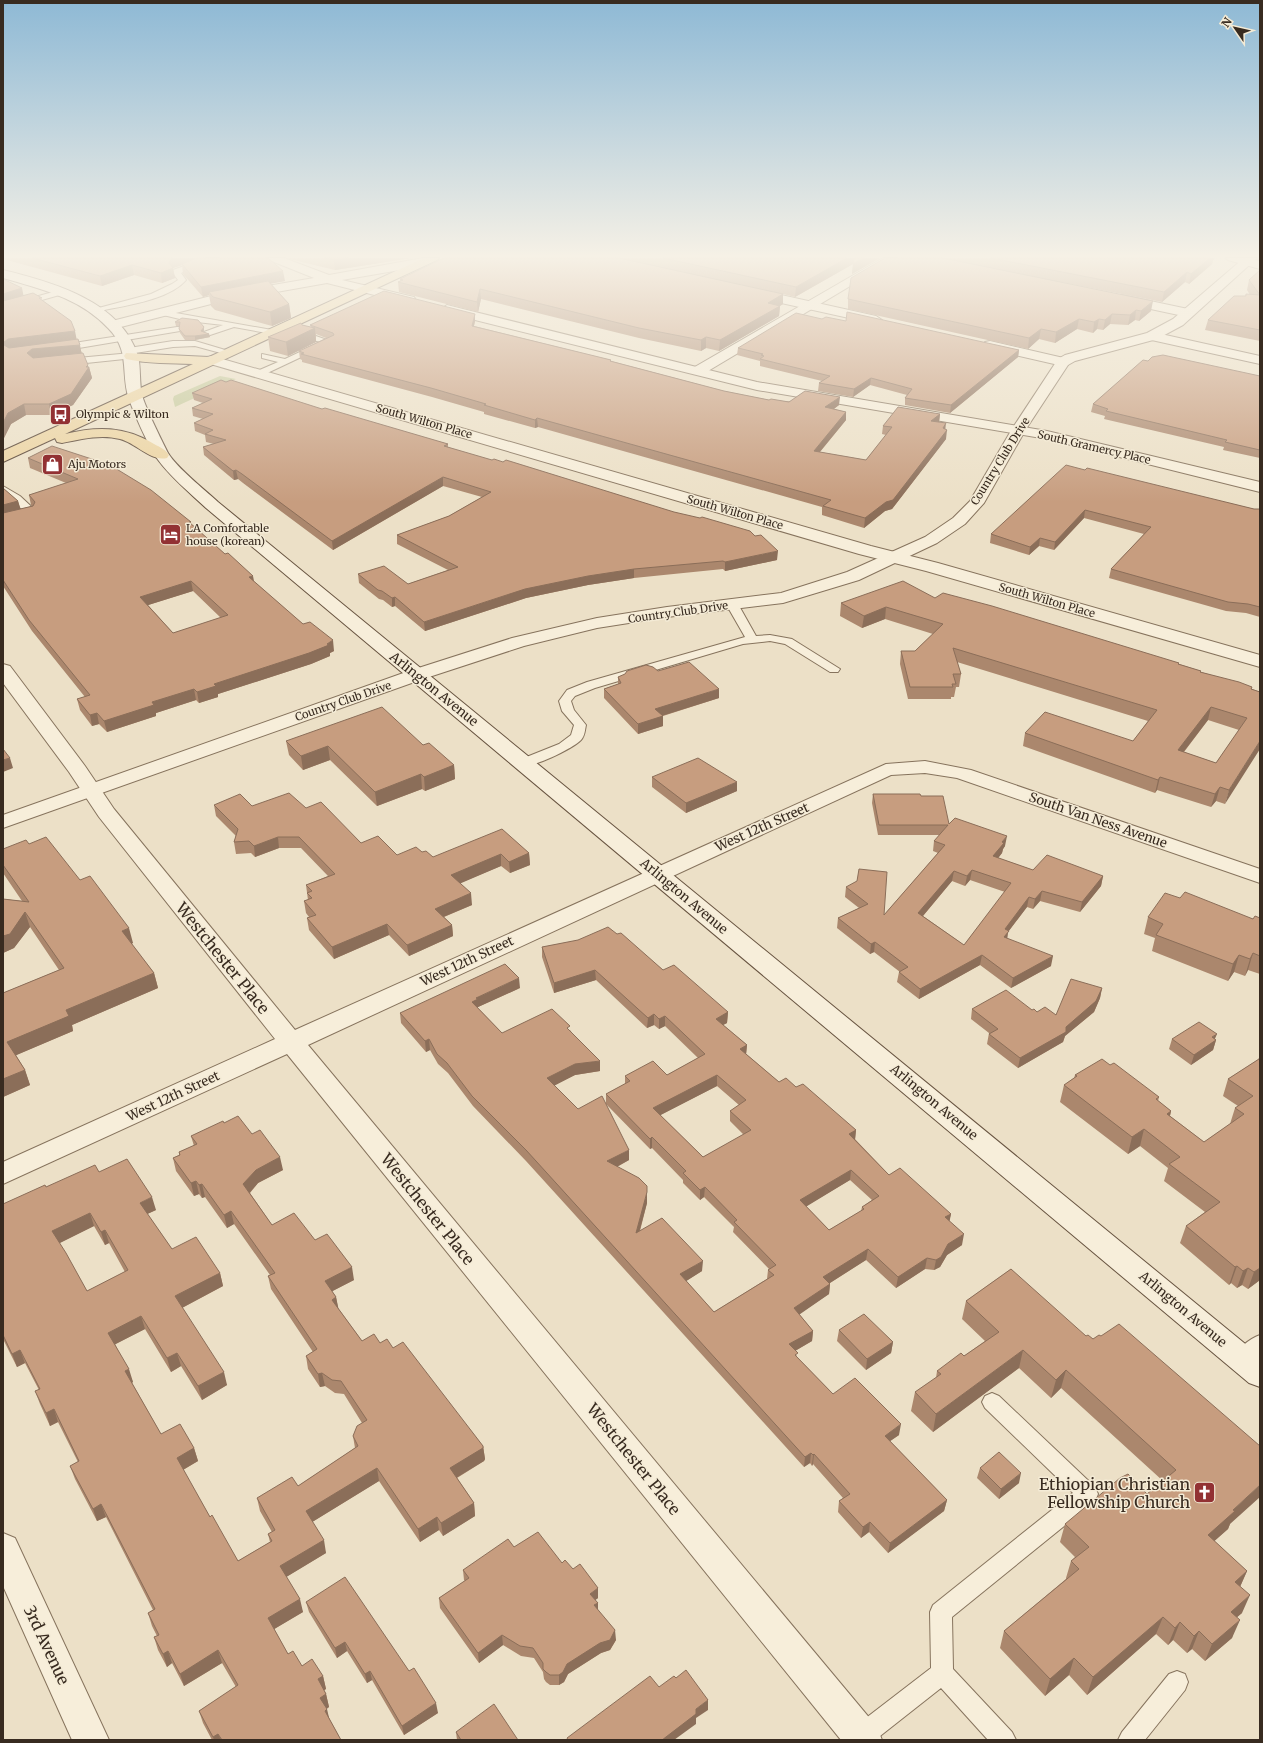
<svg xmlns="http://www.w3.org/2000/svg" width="1263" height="1743" font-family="Merriweather,serif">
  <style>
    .green { fill: #c5c99b }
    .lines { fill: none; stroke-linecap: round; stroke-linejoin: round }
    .service-casing { stroke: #86735d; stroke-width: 2 }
    .minor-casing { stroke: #86735d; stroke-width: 2 }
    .tertiary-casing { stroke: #86735d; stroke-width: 2 }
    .secondary-casing { stroke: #685441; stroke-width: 2 }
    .primary-casing { stroke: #554131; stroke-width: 2 }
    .service { fill: #f7eeda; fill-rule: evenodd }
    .minor { fill: #f7eeda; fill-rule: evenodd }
    .tertiary { fill: #f7eeda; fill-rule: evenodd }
    .secondary { fill: #f7eeda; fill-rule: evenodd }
    .primary { fill: #ecd4a2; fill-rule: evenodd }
    .wall { fill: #ab876d; fill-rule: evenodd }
    .shaded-wall { fill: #8b6e59 }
    .building { fill: #c79d7f; stroke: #8b6e59; fill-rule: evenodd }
    .labels { text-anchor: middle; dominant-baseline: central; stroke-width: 3; stroke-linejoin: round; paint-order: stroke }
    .far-poi-label { font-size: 11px; fill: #382b20; stroke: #f4ebd6; text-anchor: start }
    .far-street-label { font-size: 11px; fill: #382b20; stroke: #f4ebd6 }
    .street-label { font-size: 13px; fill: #382b20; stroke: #f4ebd6 }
    .near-street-label { font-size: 16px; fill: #382b20; stroke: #f4ebd6 }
    .near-poi-label { font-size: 16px; fill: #382b20; stroke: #f4ebd6; text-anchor: end }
  </style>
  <rect width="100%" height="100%" fill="#ece0c7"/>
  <path class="green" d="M 220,376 L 236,379 L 175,407 L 173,399 L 174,396 Z"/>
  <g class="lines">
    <defs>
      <path id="service" d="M 207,258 L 218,258 L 181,273 L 186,280 C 168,301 121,306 95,312 L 91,310 L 151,294 L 172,284 L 178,280 L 172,272 L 173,270 Z
        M 60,290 L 64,292 L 63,294 L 3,311 L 3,306 Z
        M 159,310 L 272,330 L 276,332 L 272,334 L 234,327 L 207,336 L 203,334 L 204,332 L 223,325 L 188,321 L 159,314 Z
        M 177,327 L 180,327 L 180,331 L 61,351 L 57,348 L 61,345 Z
        M 304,334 L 310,334 L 333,342 L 261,376 L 255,376 L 255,372 L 278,362 L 262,358 L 262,354 L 285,359 L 321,342 L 304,338 Z
        M 173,341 L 195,341 L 232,352 L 228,355 L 195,346 L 173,347 L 129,354 L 125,351 L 129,348 Z
        M 131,353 L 135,356 L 134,358 L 67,365 L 63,362 L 67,359 Z
        M 3,486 L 20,496 L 35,510 L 36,512 L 35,514 L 3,523 L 3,517 L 24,511 L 3,494 Z
        M 732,601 L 738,604 L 756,636 L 770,635 L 792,639 L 840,669 L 838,672 L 830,672 L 785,644 L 770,641 L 743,644 L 595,688 L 575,696 L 571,701 L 574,710 L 586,725 C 585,729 585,736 581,740 C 572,749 531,769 519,766 L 518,763 L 519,760 L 559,744 L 571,735 L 574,725 L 562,711 L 559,701 L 567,690 L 587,682 L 745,637 L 726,604 Z
        M 1260,1335 L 1260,1355 C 1252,1362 1247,1369 1235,1365 L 1232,1359 C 1237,1349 1249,1339 1260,1335 Z
        M 992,1393 L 999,1396 L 1095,1487 L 1098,1494 L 1095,1501 L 952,1617 L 953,1669 L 1012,1732 L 1016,1740 L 988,1740 L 941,1688 L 875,1740 L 851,1740 L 849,1736 L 853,1728 L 931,1668 L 930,1612 L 933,1605 L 1073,1493 L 985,1408 L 982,1402 L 985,1396 Z
        M 1177,1671 L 1185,1674 L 1188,1682 L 1185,1690 L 1145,1740 L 1118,1740 L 1122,1732 L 1169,1674 Z"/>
      <path id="minor" d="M 267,258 L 284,258 L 329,275 L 423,258 L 429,262 L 423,266 L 342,280 L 414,297 L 416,300 L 414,303 L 410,304 L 327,283 L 215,303 L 113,329 L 107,325 L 108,322 L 215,295 L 314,278 L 269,260 Z
        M 1226,258 L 1246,258 L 1260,261 L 1260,269 L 1228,260 Z
        M 754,289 L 876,316 L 882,320 L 876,324 L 750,296 L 748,293 Z
        M 1122,295 L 1188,309 L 1194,313 L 1188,317 L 1118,302 L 1116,299 Z
        M 447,305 L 757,382 L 1047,431 L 1260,482 L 1260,492 L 1047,439 L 757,390 L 443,312 L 441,309 Z
        M 1152,332 L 1260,356 L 1260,364 L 1147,339 L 1146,336 Z
        M 990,341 L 1068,359 L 1070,362 L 1068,365 L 1063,366 L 985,348 L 983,345 L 985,342 Z
        M 212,356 L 871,546 L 938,563 L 1260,655 L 1260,667 L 926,571 L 859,554 L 207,363 L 205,360 L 207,357 Z
        M 3,664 L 10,666 L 85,766 L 114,809 L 295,1030 L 886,764 L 925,761 L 971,770 L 1260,869 L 1260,883 L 957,778 L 925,773 L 891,775 L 308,1045 L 877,1727 L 882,1740 L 841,1740 L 287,1054 L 3,1184 L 3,1162 L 275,1039 L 99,817 L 69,772 L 3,683 Z
        M 3,1533 L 15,1538 L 109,1740 L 72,1740 L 3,1586 Z"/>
      <path id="tertiary" d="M 883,258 L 897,258 L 703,374 L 693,374 L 691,371 L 693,368 Z
        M 1244,258 L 1257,258 L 1183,325 L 1157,339 L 1075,361 L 1068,365 L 1026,429 L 984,503 L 965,524 L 937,543 L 859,580 L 783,603 L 667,617 L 597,628 L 524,646 L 423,679 L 3,828 L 3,815 L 409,671 L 512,638 L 597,618 L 667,607 L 781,593 L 847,572 L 925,537 L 953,518 L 970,501 L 1012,429 L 1058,359 L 1065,355 L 1147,333 L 1173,319 Z"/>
      <path id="secondary" d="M 3,270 C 52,282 121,301 138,356 C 141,368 139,382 142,395 C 145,407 162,441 168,453 C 178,469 203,488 218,502 L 1260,1356 L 1260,1387 L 1249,1383 L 206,508 C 189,492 169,476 156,457 C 148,445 132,409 128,396 C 121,371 130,350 108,328 C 80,298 41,289 3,278 Z"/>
      <path id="primary" d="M 424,258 L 439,258 L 437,260 L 65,434 C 97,426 125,426 154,444 C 160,447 166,450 169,455 L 167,458 C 151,462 136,443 120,439 C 101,434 81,439 62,443 L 57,442 L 55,438 L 3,462 L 3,451 L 193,364 C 171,363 148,364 126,359 L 124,356 L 126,353 L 209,357 Z"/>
    </defs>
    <use href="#service" class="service-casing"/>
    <use href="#minor" class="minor-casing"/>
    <use href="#tertiary" class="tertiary-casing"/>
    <use href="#secondary" class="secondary-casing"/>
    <use href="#primary" class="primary-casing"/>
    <use href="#service" class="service"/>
    <use href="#minor" class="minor"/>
    <use href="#tertiary" class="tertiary"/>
    <use href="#secondary" class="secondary"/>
    <use href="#primary" class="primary"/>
  </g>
  <path class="wall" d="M 3,258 L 268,258 L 285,281 L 270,283 L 289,304 L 291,318 L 272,326 L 215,310 L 211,306 L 209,295 L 203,297 L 183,274 L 182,265 L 173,268 L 175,278 L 162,283 L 134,275 L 102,286 L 3,259 Z
    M 285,258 L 411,258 L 335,270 Z
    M 444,258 L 880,258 L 852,274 L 853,264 L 795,297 L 783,294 L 783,304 L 780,306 L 779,316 L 719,351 L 706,348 L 701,351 L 639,338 L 481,299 L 478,312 L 399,292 L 398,282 L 400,281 L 400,279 Z
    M 885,258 L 1215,258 L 1213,260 L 1212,264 L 1189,284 L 1185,282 L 1162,302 L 1061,282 L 1151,311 L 1139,321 L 1135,320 L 1128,325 L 1110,324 L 1103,330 L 1097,329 L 1093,333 L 1077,329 L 1055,343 L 1039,339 L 1028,349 L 848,309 L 848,299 Z
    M 1260,270 L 1260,341 L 1205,330 L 1208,320 L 1245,296 L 1246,294 L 1250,295 L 1247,290 L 1249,280 Z
    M 3,279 L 24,296 L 43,301 L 76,339 L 88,367 L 89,367 L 92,378 L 73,405 L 51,415 L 26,415 L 11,424 L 4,438 L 3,438 Z
    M 475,314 L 475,321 L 474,326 L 611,360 L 611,361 L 724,391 L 769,400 L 839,405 L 834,409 L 846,412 L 846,420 L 820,452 L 866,460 L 886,435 L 882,434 L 883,426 L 940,414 L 939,422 L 945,429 L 946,439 L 892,509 L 885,511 L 864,528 L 822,515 L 822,507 L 538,427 L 535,428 L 484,414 L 484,412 L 432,397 L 302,362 L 302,360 L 300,359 L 299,351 L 326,338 L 316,334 L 316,342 L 288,356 L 270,351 L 268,337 L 302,325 L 311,327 L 310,325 Z
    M 182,318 L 204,330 L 203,332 L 209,334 L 210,337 L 195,340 L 185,340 L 180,333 L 179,329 L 180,326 L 176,326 L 175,322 Z
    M 822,319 L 846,321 L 1019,350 L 1018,357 L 950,413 L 905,405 L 905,398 L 907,395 L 870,385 L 853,397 L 818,391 L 819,383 L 822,381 L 760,366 L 760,361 L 737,355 L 738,348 Z
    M 1148,361 L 1260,376 L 1260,458 L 1223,450 L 1224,447 L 1104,419 L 1105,416 L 1091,412 L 1093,404 Z
    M 192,393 L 322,409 L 448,444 L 448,447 L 777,560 L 725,571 L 723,569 L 634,578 L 588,585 L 526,598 L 425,631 L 395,606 L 392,607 L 383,600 L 379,599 L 359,583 L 358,574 L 408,584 L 448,570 L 397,544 L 397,535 L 449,516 L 482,497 L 443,486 L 333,550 L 243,483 L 238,479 L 234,480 L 204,455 L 203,447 L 214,444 L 206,442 L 205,435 L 195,431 L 194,423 L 203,419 L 193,416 L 192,408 L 203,403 L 194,400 Z
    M 28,458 L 191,522 L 191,524 L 254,582 L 334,651 L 330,653 L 330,656 L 311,664 L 218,694 L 218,697 L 199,703 L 196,700 L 156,713 L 156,716 L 107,732 L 99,724 L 92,726 L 80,710 L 77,699 L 85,697 L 32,631 L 3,586 L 3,488 L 18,501 L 20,509 L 32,506 L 31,505 L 29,495 L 66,483 L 30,468 ZM 193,591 L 221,618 L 173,633 L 148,605 Z
    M 1085,470 L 1254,509 L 1260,509 L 1260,617 L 1246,613 L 1226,611 L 1109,578 L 1111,569 L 1144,534 L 1084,518 L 1054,550 L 1039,546 L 1029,555 L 990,543 L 991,534 Z
    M 935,598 L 1179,663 L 1179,664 L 1201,671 L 1201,672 L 1252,687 L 1252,689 L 1260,692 L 1225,804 L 1216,801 L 1211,807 L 1157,790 L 1155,793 L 1023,746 L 1025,733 L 1133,741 L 1148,721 L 957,662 L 961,674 L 959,687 L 956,687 L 954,697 L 951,697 L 951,699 L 908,699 L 900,664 L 901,651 L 915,651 L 933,634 L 885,619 L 862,628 L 840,616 L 841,603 ZM 1208,720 L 1239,730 L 1216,763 L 1184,752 Z
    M 658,671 L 719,698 L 663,716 L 663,726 L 638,734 L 604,698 L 604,689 L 618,684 L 618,677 Z
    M 286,741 L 423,745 L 454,765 L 455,779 L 425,791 L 422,789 L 377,806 L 330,760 L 303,770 L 289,755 Z
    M 652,777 L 737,791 L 686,813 L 652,787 Z
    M 873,794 L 921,796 L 949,824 L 1005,846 L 1003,849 L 1002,853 L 998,858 L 1033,870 L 1103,876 L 1101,886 L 1080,912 L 1040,901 L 1033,909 L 1027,907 L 1008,932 L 1007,938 L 1051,966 L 1011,988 L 980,965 L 919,999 L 897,982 L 899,972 L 900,972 L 874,952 L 870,954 L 837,928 L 838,918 L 859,908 L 845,897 L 846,887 L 884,915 L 938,853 L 933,851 L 934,841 L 940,835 L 878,835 L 872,803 ZM 970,880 L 1005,892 L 964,945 L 923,916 L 952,881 L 965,886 Z
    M 214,805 L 306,808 L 361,843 L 397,855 L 422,852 L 433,857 L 529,853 L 530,865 L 510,873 L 501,866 L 460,883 L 472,905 L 444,917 L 452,925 L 453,936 L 409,956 L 389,935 L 334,959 L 309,930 L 307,918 L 309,917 L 306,913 L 304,901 L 308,900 L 306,885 L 328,876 L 301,848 L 279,848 L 255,857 L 251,853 L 236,854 L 234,842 L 236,836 L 216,816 Z
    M 29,844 L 80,880 L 133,943 L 131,944 L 154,973 L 158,988 L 72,1025 L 73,1031 L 16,1055 L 25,1070 L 30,1085 L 3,1097 L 3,993 L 59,970 L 30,927 L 14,948 L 3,953 L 3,899 L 22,901 L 3,873 L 3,849 Z
    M 1180,898 L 1253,919 L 1260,918 L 1260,974 L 1248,970 L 1245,976 L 1234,972 L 1228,981 L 1152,951 L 1155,938 L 1144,934 L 1148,917 Z
    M 617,934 L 663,970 L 728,1012 L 727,1023 L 723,1025 L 747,1045 L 746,1054 L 779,1082 L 796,1087 L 856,1130 L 855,1139 L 889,1175 L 951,1214 L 949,1221 L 962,1245 L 947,1255 L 940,1267 L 934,1270 L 925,1269 L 896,1288 L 866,1260 L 830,1283 L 830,1284 L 829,1294 L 799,1314 L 813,1331 L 812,1341 L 795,1351 L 797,1357 L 833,1394 L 899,1435 L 890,1441 L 947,1500 L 944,1511 L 888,1553 L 869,1532 L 861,1538 L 838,1512 L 839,1501 L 843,1498 L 813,1464 L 812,1466 L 810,1463 L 804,1467 L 526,1161 L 473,1106 L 448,1073 L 438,1064 L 430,1050 L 426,1052 L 401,1023 L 400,1013 L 520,988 L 478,1007 L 478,1008 L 502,1033 L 570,1030 L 600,1071 L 575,1075 L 554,1085 L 629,1160 L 617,1167 L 647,1203 L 640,1231 L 702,1271 L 686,1281 L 714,1312 L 767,1279 L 768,1270 L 769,1269 L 733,1232 L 734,1227 L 704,1197 L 700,1200 L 683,1183 L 683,1180 L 652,1148 L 650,1149 L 606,1104 L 606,1094 L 625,1084 L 625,1076 L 667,1075 L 698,1058 L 665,1026 L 659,1029 L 654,1025 L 647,1028 L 596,980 L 554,993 L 542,957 L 542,947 ZM 717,1086 L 739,1105 L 730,1111 L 730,1121 L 744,1135 L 703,1157 L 660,1115 ZM 850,1180 L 872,1200 L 862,1207 L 861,1211 L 829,1230 L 806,1206 Z
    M 1102,988 L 1100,998 L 1094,1012 L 1065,1036 L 1063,1042 L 1018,1068 L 987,1044 L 989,1033 L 971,1019 L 972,1009 L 1032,1010 L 1037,1012 L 1056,1015 Z
    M 1172,1039 L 1215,1039 L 1216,1040 L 1213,1050 L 1191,1065 L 1169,1049 Z
    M 1259,1059 L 1260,1280 L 1248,1289 L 1242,1285 L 1237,1288 L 1231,1283 L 1229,1285 L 1180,1243 L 1186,1226 L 1205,1212 L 1164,1181 L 1168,1168 L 1140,1146 L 1128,1154 L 1060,1102 L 1064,1085 L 1074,1078 L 1075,1075 L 1110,1065 L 1159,1097 L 1158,1101 L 1171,1111 L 1170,1116 L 1204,1142 L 1230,1124 L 1235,1108 L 1238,1106 L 1223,1096 L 1228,1079 Z
    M 224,1123 L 252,1134 L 283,1170 L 258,1183 L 250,1193 L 272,1225 L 315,1240 L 354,1280 L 332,1291 L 336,1297 L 338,1308 L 362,1341 L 380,1343 L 393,1348 L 483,1446 L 485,1459 L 484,1461 L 457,1478 L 474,1503 L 475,1516 L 443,1536 L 439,1530 L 420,1542 L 379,1481 L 312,1522 L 326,1553 L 286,1577 L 303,1612 L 274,1629 L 288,1654 L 302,1666 L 323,1676 L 326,1689 L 324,1690 L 326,1694 L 329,1707 L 326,1709 L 329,1718 L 341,1740 L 212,1740 L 203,1723 L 199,1711 L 236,1687 L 222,1663 L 184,1686 L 172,1663 L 167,1667 L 158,1650 L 154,1637 L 157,1636 L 152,1626 L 148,1613 L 153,1610 L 106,1517 L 97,1521 L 75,1479 L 70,1466 L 78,1462 L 58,1422 L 50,1426 L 40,1404 L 35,1391 L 39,1390 L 25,1363 L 17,1367 L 3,1339 L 3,1204 L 46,1187 L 99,1172 L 156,1210 L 147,1214 L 172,1249 L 220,1273 L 223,1286 L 182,1308 L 227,1385 L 202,1400 L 181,1366 L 171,1372 L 145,1329 L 115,1344 L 133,1382 L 132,1383 L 161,1434 L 194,1448 L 198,1461 L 183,1470 L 210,1517 L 238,1561 L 270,1542 L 268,1534 L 272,1532 L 260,1511 L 257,1498 L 298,1486 L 355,1448 L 353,1436 L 362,1423 L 344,1394 L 335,1393 L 325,1386 L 320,1387 L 308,1369 L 306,1356 L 313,1352 L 271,1289 L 268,1276 L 270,1275 L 234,1224 L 227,1228 L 205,1197 L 202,1198 L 199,1194 L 194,1196 L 176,1171 L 173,1158 L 179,1155 L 179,1152 L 194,1146 L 191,1136 ZM 94,1226 L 105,1245 L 109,1243 L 125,1272 L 87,1291 L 59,1243 Z
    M 1011,1269 L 1230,1524 L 1228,1529 L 1214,1541 L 1247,1571 L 1240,1587 L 1242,1613 L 1237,1617 L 1232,1638 L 1205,1661 L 1192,1649 L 1187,1653 L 1173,1640 L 1168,1645 L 1156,1634 L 1087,1695 L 1069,1675 L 1045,1696 L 1000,1648 L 1004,1631 L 1066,1579 L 1066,1578 L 1071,1561 L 1075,1557 L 1060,1542 L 1065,1524 L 1147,1494 L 1163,1481 L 1061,1388 L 1051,1398 L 1019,1368 L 933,1432 L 911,1411 L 915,1392 L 936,1378 L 937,1371 L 964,1356 L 985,1341 L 962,1319 L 966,1301 Z
    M 839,1330 L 893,1342 L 891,1353 L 866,1370 L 837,1341 Z
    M 980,1468 L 1019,1483 L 999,1499 L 977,1478 Z
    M 514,1547 L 562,1563 L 598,1598 L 595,1600 L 598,1603 L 598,1610 L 616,1640 L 610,1650 L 601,1653 L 568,1674 L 564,1682 L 559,1685 L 550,1685 L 546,1682 L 544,1679 L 543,1672 L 534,1658 L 521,1656 L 503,1645 L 479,1663 L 440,1608 L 439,1598 L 465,1581 L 464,1580 L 463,1570 Z
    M 306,1602 L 409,1671 L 438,1713 L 404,1735 L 372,1680 L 367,1683 L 347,1651 L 337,1658 L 309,1612 Z
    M 456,1732 L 518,1740 L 457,1740 Z"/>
  <path class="shaded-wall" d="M 173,258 L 203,258 L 182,264 L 182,265 L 173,268 L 175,278 L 162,283 L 161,273 L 169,263 L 171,259 Z
    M 349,258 L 411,258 L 335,270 L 334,260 Z
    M 847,258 L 854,258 L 853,264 L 795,297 L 796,287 Z
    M 864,258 L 880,258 L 852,274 L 853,264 Z
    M 1209,258 L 1215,258 L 1213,260 L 1212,264 L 1189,284 L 1191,274 Z
    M 132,265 L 134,275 L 102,286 L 100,276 Z
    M 283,271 L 285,281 L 212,295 L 209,292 L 209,295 L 203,297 L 201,287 Z
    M 1187,272 L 1185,282 L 1162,302 L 1164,292 Z
    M 22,288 L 24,298 L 3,304 L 3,294 Z
    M 480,289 L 481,299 L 478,312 L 477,302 Z
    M 783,294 L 783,304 L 770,312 L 780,306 L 779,316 L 719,351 L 720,340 L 768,303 Z
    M 1153,301 L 1151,311 L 1139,321 L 1141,311 Z
    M 289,304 L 291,318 L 272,326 L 270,312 Z
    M 1136,310 L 1135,320 L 1128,325 L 1130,315 Z
    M 475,314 L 475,321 L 472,334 L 472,326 Z
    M 1112,314 L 1110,324 L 1103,330 L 1105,320 Z
    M 1079,319 L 1077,329 L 1055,343 L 1056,332 Z
    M 1099,319 L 1097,329 L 1093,333 L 1094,322 Z
    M 204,327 L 204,330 L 202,334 L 201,331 Z
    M 315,328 L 316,342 L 288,356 L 286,342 Z
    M 1041,329 L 1039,339 L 1028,349 L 1029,338 Z
    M 75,331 L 77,341 L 11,350 L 4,345 L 4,342 L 8,339 Z
    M 209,334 L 210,337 L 195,340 L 195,336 Z
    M 706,337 L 706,348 L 701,351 L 701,340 Z
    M 80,345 L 82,356 L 35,360 L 27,353 L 32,349 Z
    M 1019,350 L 1018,357 L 950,413 L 951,405 Z
    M 88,365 L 88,369 L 89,367 L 92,378 L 73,405 L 51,415 L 49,404 Z
    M 871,378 L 870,385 L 853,397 L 854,389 Z
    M 840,397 L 839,405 L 824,416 L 825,407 Z
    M 24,404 L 26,415 L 11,424 L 4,438 L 3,438 L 3,423 L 8,413 Z
    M 846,412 L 846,420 L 813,460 L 814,451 Z
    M 940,414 L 939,422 L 931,421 Z
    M 537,418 L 538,427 L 535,428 L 535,420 Z
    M 946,423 L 945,432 L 943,428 Z
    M 947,430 L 946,439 L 892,509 L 885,511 L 864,528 L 865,518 Z
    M 236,470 L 238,479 L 234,480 L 233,471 Z
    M 443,477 L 443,486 L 333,550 L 332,541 Z
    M 18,501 L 21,510 L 3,516 L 3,505 Z
    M 1085,510 L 1084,518 L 1054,550 L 1055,542 Z
    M 1040,538 L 1039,546 L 1029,555 L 1030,547 Z
    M 778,551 L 777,560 L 725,571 L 725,562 Z
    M 634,569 L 634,578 L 588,585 L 526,598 L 425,631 L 424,622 L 525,589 L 588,576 Z
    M 253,576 L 255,586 L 249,577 Z
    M 191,581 L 193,591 L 142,607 L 140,597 Z
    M 395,597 L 395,606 L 392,607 L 392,598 Z
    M 886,607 L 885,619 L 862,628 L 864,616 Z
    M 333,640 L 334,651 L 330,653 L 330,656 L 311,664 L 218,694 L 218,697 L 199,703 L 197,692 L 214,684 L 327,644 Z
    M 194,689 L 196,700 L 156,713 L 156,716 L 107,732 L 104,721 L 152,702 Z
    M 719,689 L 719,698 L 655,718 L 655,709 Z
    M 1211,707 L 1208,720 L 1175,763 L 1178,750 Z
    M 97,713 L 99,724 L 92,726 L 90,715 Z
    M 663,716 L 663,726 L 638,734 L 638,724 Z
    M 1260,741 L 1260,749 L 1225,804 L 1229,790 Z
    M 328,746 L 330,760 L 303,770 L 301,756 Z
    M 10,758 L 13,768 L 3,772 L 3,760 Z
    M 454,765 L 455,779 L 425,791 L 424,777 Z
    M 421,774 L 422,789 L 377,806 L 375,792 Z
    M 1160,777 L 1157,790 L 1155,793 L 1158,780 Z
    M 737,782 L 737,791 L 686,813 L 686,803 Z
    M 1220,787 L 1216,801 L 1211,807 L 1215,794 Z
    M 1007,836 L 1005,846 L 1003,849 L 1002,853 L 992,866 L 993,856 L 1002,842 Z
    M 278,837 L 279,848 L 255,857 L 254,846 Z
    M 529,853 L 530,865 L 510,873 L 509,862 Z
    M 501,854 L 501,866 L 452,887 L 451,875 Z
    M 972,870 L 970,880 L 965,886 L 967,876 Z
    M 954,871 L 952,881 L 917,923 L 918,913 Z
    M 1103,876 L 1101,886 L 1080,912 L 1082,902 Z
    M 1042,891 L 1040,901 L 1033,909 L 1035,899 Z
    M 471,893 L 472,905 L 436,920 L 435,909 Z
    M 1029,897 L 1027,907 L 1008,932 L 1007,940 L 1002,946 L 1005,929 Z
    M 25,912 L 30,927 L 14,948 L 3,953 L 3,936 Z
    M 387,924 L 389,935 L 334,959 L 332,947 Z
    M 452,925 L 453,936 L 409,956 L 407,945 Z
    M 129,928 L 133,943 L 126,946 L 122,931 Z
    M 875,942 L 874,952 L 870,954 L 871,944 Z
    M 1253,953 L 1248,970 L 1245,976 L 1250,959 Z
    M 982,955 L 980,965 L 919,999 L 920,989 Z
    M 1239,955 L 1234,972 L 1228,981 L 1233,964 Z
    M 1053,956 L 1051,966 L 1011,988 L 1013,978 Z
    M 595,970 L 596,980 L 554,993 L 554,983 Z
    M 154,973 L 158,988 L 72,1025 L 73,1031 L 12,1057 L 7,1042 L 66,1010 Z
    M 519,978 L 520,988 L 478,1007 L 478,1010 L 472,1002 L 476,998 Z
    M 1102,988 L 1100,998 L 1094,1012 L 1065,1036 L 1063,1042 L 1018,1068 L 1020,1058 L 1066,1027 Z
    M 728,1012 L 727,1023 L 715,1029 L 716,1019 Z
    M 654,1014 L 654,1025 L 647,1028 L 648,1018 Z
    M 665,1016 L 665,1026 L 659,1029 L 659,1019 Z
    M 1217,1034 L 1214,1041 L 1216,1040 L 1213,1050 L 1191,1065 L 1194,1055 L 1212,1037 Z
    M 429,1039 L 430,1050 L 426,1052 L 425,1041 Z
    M 747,1045 L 746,1055 L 740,1049 Z
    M 600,1061 L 600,1071 L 575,1075 L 548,1089 L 547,1078 L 575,1064 Z
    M 25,1070 L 30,1085 L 3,1097 L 3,1079 Z
    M 717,1075 L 717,1086 L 653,1119 L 653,1108 Z
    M 1171,1111 L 1167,1128 L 1167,1114 Z
    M 1144,1129 L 1140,1146 L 1128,1154 L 1132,1137 Z
    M 856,1130 L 855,1140 L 849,1134 Z
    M 652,1137 L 652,1148 L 650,1149 L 650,1139 Z
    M 629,1150 L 629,1160 L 607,1172 L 607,1161 Z
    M 280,1157 L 283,1170 L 258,1183 L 246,1197 L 243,1184 L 256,1170 Z
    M 851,1170 L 850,1180 L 799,1211 L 800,1200 Z
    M 196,1181 L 199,1194 L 194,1196 L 191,1183 Z
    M 202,1184 L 205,1197 L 202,1198 L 199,1185 Z
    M 705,1187 L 704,1197 L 700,1200 L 700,1190 Z
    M 647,1192 L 647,1203 L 636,1244 L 636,1233 Z
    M 152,1197 L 156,1210 L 143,1216 L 140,1203 Z
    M 231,1211 L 234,1224 L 227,1228 L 224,1215 Z
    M 90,1213 L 94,1226 L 56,1245 L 52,1231 Z
    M 951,1214 L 949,1224 L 945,1217 Z
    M 105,1230 L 109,1243 L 105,1245 L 101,1232 Z
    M 964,1234 L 962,1245 L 947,1255 L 940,1267 L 934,1270 L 936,1260 L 948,1244 Z
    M 868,1249 L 866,1260 L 822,1288 L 823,1277 Z
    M 927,1258 L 925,1269 L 896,1288 L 898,1277 Z
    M 703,1261 L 702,1271 L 680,1285 L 680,1274 Z
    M 1237,1266 L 1231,1283 L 1229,1285 L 1235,1267 Z
    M 352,1267 L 354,1280 L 327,1294 L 325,1281 Z
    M 1248,1268 L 1242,1285 L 1237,1288 L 1243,1271 Z
    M 1260,1268 L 1260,1280 L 1248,1289 L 1254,1272 Z
    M 220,1273 L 223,1286 L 178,1310 L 175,1296 Z
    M 830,1284 L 829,1294 L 793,1319 L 794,1308 Z
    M 336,1297 L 339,1311 L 332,1300 Z
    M 141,1316 L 145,1329 L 112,1346 L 108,1333 Z
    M 813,1331 L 812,1341 L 788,1355 L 789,1344 Z
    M 893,1342 L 891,1353 L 866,1370 L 867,1359 Z
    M 20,1350 L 25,1363 L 17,1367 L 12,1354 Z
    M 1023,1350 L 1019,1368 L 933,1432 L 936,1414 Z
    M 177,1353 L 181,1366 L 171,1372 L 167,1358 Z
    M 129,1369 L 133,1382 L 129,1384 L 125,1371 Z
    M 1066,1370 L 1061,1388 L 1051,1398 L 1056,1380 Z
    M 224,1372 L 227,1385 L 202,1400 L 198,1386 Z
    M 322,1373 L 325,1386 L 320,1387 L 318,1374 Z
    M 54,1409 L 58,1422 L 50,1426 L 46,1413 Z
    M 901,1424 L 899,1435 L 883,1446 L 885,1436 Z
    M 483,1446 L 485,1459 L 484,1461 L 451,1481 L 450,1468 Z
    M 194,1448 L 198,1461 L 181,1471 L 177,1458 Z
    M 811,1453 L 810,1463 L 804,1467 L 805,1457 Z
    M 814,1454 L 813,1464 L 812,1466 L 813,1455 Z
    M 377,1468 L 379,1481 L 309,1524 L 306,1511 Z
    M 1021,1473 L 1019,1483 L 999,1499 L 1001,1489 Z
    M 1260,1485 L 1260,1497 L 1230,1524 L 1228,1529 L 1201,1553 L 1208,1535 L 1233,1510 Z
    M 947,1500 L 944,1511 L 888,1553 L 890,1543 Z
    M 474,1503 L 475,1516 L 443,1536 L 441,1523 Z
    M 101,1504 L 106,1517 L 97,1521 L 93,1509 Z
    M 437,1517 L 439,1530 L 420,1542 L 418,1529 Z
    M 870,1522 L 869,1532 L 861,1538 L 863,1527 Z
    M 324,1540 L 326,1553 L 283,1579 L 280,1566 Z
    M 1247,1571 L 1239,1589 L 1235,1582 Z
    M 598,1588 L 598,1598 L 590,1604 L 590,1594 Z
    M 1250,1595 L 1242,1613 L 1223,1629 L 1231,1612 Z
    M 300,1599 L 303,1612 L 271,1631 L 268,1618 Z
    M 598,1603 L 598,1613 L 594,1605 Z
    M 1163,1617 L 1156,1634 L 1087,1695 L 1093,1677 Z
    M 1240,1620 L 1232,1638 L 1205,1661 L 1212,1644 Z
    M 1180,1622 L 1173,1640 L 1168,1645 L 1175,1628 Z
    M 615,1630 L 616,1640 L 610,1650 L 601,1653 L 568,1674 L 564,1682 L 559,1685 L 559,1675 L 567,1664 Z
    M 1199,1631 L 1192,1649 L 1187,1653 L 1194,1636 Z
    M 502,1635 L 503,1645 L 479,1663 L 478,1653 Z
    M 345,1642 L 347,1651 L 337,1658 L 335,1648 Z
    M 218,1650 L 222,1663 L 184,1686 L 180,1674 Z
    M 168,1651 L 172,1663 L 167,1667 L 163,1654 Z
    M 1074,1658 L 1069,1675 L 1045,1696 L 1050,1679 Z
    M 370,1671 L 372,1680 L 367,1683 L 365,1674 Z
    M 323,1676 L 326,1689 L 321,1692 L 318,1679 Z
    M 326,1694 L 329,1707 L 323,1711 L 320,1698 Z
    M 708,1700 L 708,1710 L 696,1718 L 696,1724 L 674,1740 L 662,1740 L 696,1709 Z
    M 436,1703 L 438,1713 L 404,1735 L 402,1726 Z
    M 327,1709 L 330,1722 L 325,1711 Z
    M 218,1734 L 221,1740 L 214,1740 L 213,1737 Z"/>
  <path class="building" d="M 32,258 L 173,258 L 171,259 L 169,263 L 173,268 L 161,273 L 132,265 L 100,276 Z
    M 196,258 L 268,258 L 283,271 L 201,287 L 182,264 Z
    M 324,258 L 349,258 L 334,260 Z
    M 444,258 L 619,258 L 783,294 L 768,303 L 780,306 L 720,340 L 706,337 L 701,340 L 639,328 L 480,289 L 477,302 L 398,282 L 403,280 L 400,279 Z
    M 663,258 L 847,258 L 796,287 Z
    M 854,258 L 864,258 L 853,264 Z
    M 885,258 L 943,258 L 1153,301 L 1141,311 L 1136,310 L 1130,315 L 1112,314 L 1105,320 L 1099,319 L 1094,322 L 1079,319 L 1056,332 L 1041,329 L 1029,338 L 848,299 L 851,278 Z
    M 991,258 L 1210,258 L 1191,274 L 1187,272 L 1164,292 Z
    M 1260,270 L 1260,295 L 1249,280 Z
    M 3,279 L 22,288 L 3,294 Z
    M 268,281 L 289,304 L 270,312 L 213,297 L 209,292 Z
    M 384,291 L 475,314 L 472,326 L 611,360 L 610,361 L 724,391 L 769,400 L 771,399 L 789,402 L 805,391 L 840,397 L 825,407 L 846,412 L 814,451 L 866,460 L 892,427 L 883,426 L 898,407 L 940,414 L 931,421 L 946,423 L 943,428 L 947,430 L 893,500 L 886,502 L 865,518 L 823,506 L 831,500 L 537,418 L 535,420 L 484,405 L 486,404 L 431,388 L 301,354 L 304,353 L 299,351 L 334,335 L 333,333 L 310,325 Z
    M 33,293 L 42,298 L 39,298 L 71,321 L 75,331 L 8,339 L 4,342 L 4,345 L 9,348 L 78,339 L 80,345 L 32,349 L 27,353 L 33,358 L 83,353 L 88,365 L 86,367 L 89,367 L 71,394 L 49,404 L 24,404 L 8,413 L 3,423 L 3,301 Z
    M 1246,294 L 1260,295 L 1260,330 L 1208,320 L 1234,296 L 1246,296 Z
    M 847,312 L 1019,350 L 951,405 L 905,398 L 912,389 L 871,378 L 854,389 L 819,383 L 830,376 L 760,359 L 764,356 L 761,355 L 763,354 L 738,348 L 796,313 L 822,319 L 826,317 L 846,321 Z
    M 182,318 L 198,320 L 204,327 L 201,331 L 209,334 L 195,336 L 185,336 L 179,329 L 180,322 L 175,322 Z
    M 301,323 L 302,325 L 315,328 L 286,342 L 268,337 Z
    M 1163,355 L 1260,376 L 1260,450 L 1225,442 L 1227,440 L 1106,411 L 1108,409 L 1093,404 L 1143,360 L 1148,361 L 1152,357 Z
    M 221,380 L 226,382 L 231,380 L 322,409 L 325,408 L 448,444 L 444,446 L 492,460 L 494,459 L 503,462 L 506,460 L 674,512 L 700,518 L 702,517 L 750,531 L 755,536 L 761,535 L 778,551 L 725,562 L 723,561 L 634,569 L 588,576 L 525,589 L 424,622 L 395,597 L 392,598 L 382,591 L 378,590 L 358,574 L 384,566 L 408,584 L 458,567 L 397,535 L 449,516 L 491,492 L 443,477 L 332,541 L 242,474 L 236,470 L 233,471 L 203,447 L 226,440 L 205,434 L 213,430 L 194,423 L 213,414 L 192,408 L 212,399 L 192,393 Z
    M 52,446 L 110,465 L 151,490 L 191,522 L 189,522 L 225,554 L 228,553 L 253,576 L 249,577 L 303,624 L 310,622 L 333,640 L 327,644 L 329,645 L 309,653 L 214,684 L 216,686 L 197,692 L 194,689 L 152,702 L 154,705 L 104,721 L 97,713 L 90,715 L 77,699 L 90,695 L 29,620 L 3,580 L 3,513 L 33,506 L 35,502 L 29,495 L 78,479 L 28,458 ZM 191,581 L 228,615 L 173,633 L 140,597 Z
    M 1066,465 L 1085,470 L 1087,468 L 1254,509 L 1260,509 L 1260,607 L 1248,604 L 1228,602 L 1111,569 L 1151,527 L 1085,510 L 1055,542 L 1040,538 L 1030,547 L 991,534 Z
    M 3,488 L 18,501 L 3,505 Z
    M 903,581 L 935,598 L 943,593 L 992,606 L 1179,663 L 1178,664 L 1201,671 L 1200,672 L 1239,682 L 1252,687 L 1251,689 L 1260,692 L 1260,741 L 1229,790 L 1220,787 L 1215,794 L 1160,777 L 1158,780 L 1025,733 L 1045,712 L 1133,741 L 1157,710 L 953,648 L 961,674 L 953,674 L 956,684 L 952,684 L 953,687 L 910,687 L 901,651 L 915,651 L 943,624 L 886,607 L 864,616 L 841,603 ZM 1211,707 L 1247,718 L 1216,763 L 1178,750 Z
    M 689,662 L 719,689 L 655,709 L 663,716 L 638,724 L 604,689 L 621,683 L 618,677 L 625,674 L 627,671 L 646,665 L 653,667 L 658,671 Z
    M 382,707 L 423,745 L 429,743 L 454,765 L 424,777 L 421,774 L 375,792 L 328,746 L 301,756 L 286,741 Z
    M 3,749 L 10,758 L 3,760 Z
    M 698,758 L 737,782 L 686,803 L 652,777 Z
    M 289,793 L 306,808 L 321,802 L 361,843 L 378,836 L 397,855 L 416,847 L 422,852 L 426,851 L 433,857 L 502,829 L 529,853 L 509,862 L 501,854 L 451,875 L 471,893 L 435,909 L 452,925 L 407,945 L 387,924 L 332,947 L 307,918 L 316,915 L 304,901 L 312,898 L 307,893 L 312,891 L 306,885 L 335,874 L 299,837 L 278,837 L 254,846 L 249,841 L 234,842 L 238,829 L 214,805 L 240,794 L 252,806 Z
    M 873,794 L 920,794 L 921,796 L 943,796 L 949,824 L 955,818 L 1007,836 L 1002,842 L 1004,843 L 993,856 L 1033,870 L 1047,855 L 1103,876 L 1082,902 L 1042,891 L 1035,899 L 1029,897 L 1005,929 L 1009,931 L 1004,937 L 1053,956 L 1013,978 L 982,955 L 920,989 L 899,972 L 908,967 L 875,942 L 871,944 L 838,918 L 868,904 L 846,887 L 857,881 L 859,869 L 887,872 L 884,915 L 945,845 L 934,841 L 948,825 L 879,825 ZM 972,870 L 1011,883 L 964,945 L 918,913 L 954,871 L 967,876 Z
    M 46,837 L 80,880 L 90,876 L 129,928 L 122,931 L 154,973 L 66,1010 L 69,1016 L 7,1042 L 25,1070 L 3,1079 L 3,993 L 64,968 L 25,912 L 10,934 L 3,936 L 3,899 L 29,902 L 3,865 L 3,849 L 26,840 L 29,844 Z
    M 1185,892 L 1253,919 L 1255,916 L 1260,918 L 1260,956 L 1253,953 L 1250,959 L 1239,955 L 1233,964 L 1156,935 L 1163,924 L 1148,917 L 1165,893 L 1180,898 Z
    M 608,927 L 617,934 L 621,933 L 663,970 L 674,965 L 728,1012 L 716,1019 L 747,1045 L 740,1049 L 779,1082 L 786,1078 L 796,1087 L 803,1084 L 856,1130 L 849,1134 L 889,1175 L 900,1168 L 951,1214 L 945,1217 L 964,1234 L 948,1244 L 941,1257 L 936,1260 L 927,1258 L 898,1277 L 868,1249 L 823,1277 L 830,1284 L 794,1308 L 813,1331 L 789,1344 L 798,1353 L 795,1355 L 833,1394 L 855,1378 L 901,1424 L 885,1436 L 947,1500 L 890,1543 L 870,1522 L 863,1527 L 839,1501 L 850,1494 L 814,1454 L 813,1455 L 811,1453 L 805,1457 L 526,1150 L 472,1096 L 447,1063 L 437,1054 L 429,1039 L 425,1041 L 400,1013 L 505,964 L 519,978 L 476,998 L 478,999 L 472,1002 L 502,1033 L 552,1009 L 570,1026 L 567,1028 L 600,1061 L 575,1064 L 547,1078 L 578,1109 L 602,1096 L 629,1150 L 607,1161 L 639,1178 L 647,1186 L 647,1192 L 636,1233 L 662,1218 L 703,1261 L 680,1274 L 714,1312 L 774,1275 L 768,1270 L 776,1265 L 734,1222 L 737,1220 L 705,1187 L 700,1190 L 683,1173 L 686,1171 L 652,1137 L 650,1139 L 606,1094 L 630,1081 L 625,1076 L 653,1061 L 667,1075 L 705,1054 L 665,1016 L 659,1019 L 654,1014 L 648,1018 L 595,970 L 554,983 L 542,947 L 578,940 ZM 717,1075 L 746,1100 L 730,1111 L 751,1130 L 703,1157 L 653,1108 ZM 851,1170 L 879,1196 L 862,1207 L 864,1209 L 829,1230 L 800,1200 Z
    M 1071,979 L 1102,988 L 1096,1001 L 1066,1027 L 1066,1032 L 1020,1058 L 989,1034 L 998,1029 L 972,1009 L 1006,990 L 1032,1010 L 1034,1009 L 1037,1012 L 1045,1007 L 1056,1015 Z
    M 1199,1022 L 1217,1034 L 1212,1037 L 1216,1040 L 1194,1055 L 1172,1039 Z
    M 1260,1057 L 1260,1268 L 1254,1272 L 1248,1268 L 1243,1271 L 1237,1266 L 1235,1267 L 1186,1226 L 1220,1202 L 1169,1164 L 1180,1157 L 1144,1129 L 1132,1137 L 1064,1085 L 1077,1076 L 1075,1075 L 1102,1059 L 1110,1065 L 1114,1063 L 1159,1097 L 1156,1099 L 1171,1111 L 1167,1114 L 1204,1142 L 1244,1114 L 1235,1108 L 1253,1096 L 1228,1079 L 1259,1059 Z
    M 238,1116 L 252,1134 L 260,1130 L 280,1157 L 256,1170 L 243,1184 L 272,1225 L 294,1213 L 315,1240 L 327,1234 L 352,1267 L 325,1281 L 336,1297 L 332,1300 L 362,1341 L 374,1334 L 380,1343 L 387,1339 L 393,1348 L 403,1342 L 483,1446 L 483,1448 L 450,1468 L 474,1503 L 441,1523 L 437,1517 L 418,1529 L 377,1468 L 306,1511 L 324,1540 L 280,1566 L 300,1599 L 268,1618 L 288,1654 L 293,1651 L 302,1666 L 312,1659 L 323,1676 L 318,1679 L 326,1694 L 320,1698 L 327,1709 L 325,1711 L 341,1740 L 222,1740 L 218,1734 L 213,1737 L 199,1711 L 238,1685 L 218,1650 L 180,1674 L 168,1651 L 163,1654 L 154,1637 L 159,1635 L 148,1613 L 155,1609 L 101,1504 L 93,1509 L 70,1466 L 79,1461 L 54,1409 L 46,1413 L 35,1391 L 40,1389 L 20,1350 L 12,1354 L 3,1335 L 3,1204 L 45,1185 L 46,1187 L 95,1165 L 99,1172 L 127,1159 L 152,1197 L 140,1203 L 172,1249 L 196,1237 L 220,1273 L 175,1296 L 224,1372 L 198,1386 L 177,1353 L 167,1358 L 141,1316 L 108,1333 L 129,1369 L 125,1371 L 161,1434 L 180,1424 L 194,1448 L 177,1458 L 210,1517 L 212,1515 L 238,1561 L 272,1541 L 268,1534 L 275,1530 L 257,1498 L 292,1477 L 298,1486 L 358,1446 L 353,1436 L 357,1426 L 367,1420 L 341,1381 L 332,1380 L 322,1373 L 318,1374 L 306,1356 L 317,1349 L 268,1276 L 275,1273 L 231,1211 L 224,1215 L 202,1184 L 199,1185 L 196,1181 L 191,1183 L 173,1158 L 180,1155 L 179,1152 L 197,1144 L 191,1136 L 223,1121 L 224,1123 ZM 90,1213 L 101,1232 L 105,1230 L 128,1270 L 87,1291 L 66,1253 L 52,1231 Z
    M 1011,1269 L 1086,1336 L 1088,1335 L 1093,1339 L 1099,1335 L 1101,1336 L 1119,1324 L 1260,1446 L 1260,1485 L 1233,1510 L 1235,1511 L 1208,1535 L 1247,1571 L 1235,1582 L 1250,1595 L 1231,1612 L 1240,1620 L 1212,1644 L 1199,1631 L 1194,1636 L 1180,1622 L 1175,1628 L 1163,1617 L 1093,1677 L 1074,1658 L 1050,1679 L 1004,1631 L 1079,1569 L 1071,1561 L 1089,1547 L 1065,1524 L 1120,1478 L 1128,1474 L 1147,1494 L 1176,1470 L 1066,1370 L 1056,1380 L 1023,1350 L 936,1414 L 915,1392 L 941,1374 L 937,1371 L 961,1353 L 964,1356 L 999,1332 L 966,1301 Z
    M 864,1314 L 893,1342 L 867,1359 L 839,1330 Z
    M 999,1452 L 1021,1473 L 1001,1489 L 980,1468 Z
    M 538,1532 L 562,1563 L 565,1560 L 573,1569 L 580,1564 L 598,1588 L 590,1594 L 598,1603 L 594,1605 L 615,1630 L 610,1640 L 600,1643 L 567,1664 L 563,1672 L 559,1675 L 550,1675 L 546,1672 L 543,1669 L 543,1663 L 533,1648 L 520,1646 L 502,1635 L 478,1653 L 439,1598 L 469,1578 L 463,1570 L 508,1539 L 514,1547 Z
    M 345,1577 L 409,1671 L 414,1668 L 436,1703 L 402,1726 L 370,1671 L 365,1674 L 345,1642 L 335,1648 L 306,1602 Z
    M 686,1670 L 708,1700 L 696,1709 L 696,1714 L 662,1740 L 568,1740 L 567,1738 L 650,1676 L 659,1687 L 674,1676 L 676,1678 Z
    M 494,1704 L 518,1740 L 461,1740 L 456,1732 Z"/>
  <linearGradient id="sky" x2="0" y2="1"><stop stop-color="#8eb9d5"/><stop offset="0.51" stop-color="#f6f1e6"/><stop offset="1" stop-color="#f6f1e6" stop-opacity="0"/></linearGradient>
  <rect width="1263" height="502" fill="url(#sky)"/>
  <defs>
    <symbol id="bus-square" viewBox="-11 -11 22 22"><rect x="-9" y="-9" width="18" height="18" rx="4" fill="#923133" stroke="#f4ebd6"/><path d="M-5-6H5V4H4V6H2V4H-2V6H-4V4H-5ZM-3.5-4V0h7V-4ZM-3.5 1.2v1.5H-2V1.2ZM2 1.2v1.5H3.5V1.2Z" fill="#fff"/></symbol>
    <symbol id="shop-square" viewBox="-11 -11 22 22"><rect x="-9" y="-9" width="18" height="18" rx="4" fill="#923133" stroke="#f4ebd6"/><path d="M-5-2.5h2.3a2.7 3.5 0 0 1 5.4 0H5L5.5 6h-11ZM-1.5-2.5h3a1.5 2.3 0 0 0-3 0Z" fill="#fff"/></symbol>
    <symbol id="hotel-square" viewBox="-11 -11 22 22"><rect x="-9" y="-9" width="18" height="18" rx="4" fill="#923133" stroke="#f4ebd6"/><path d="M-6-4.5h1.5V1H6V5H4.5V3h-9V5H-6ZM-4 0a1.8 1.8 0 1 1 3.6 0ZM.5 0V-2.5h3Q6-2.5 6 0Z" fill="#fff"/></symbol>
    <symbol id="church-square" viewBox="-11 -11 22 22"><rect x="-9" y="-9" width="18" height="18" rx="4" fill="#923133" stroke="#f4ebd6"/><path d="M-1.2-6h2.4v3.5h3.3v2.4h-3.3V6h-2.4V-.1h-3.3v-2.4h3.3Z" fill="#fff"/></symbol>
  </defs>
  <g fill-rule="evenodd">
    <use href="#bus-square" x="48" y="402" width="25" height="25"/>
    <use href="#shop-square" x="40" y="452" width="25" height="25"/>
    <use href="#hotel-square" x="158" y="522" width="25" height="25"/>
    <use href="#church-square" x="1192" y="1480" width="25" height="25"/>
  </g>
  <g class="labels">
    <g class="far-poi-label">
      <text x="76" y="414">Olympic &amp; Wilton</text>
      <text x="68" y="464">Aju Motors</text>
      <text x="186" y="528">LA Comfortable<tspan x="186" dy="13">house (korean)</tspan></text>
    </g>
    <g class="far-street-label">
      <text transform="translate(424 421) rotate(16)">South Wilton Place</text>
      <text transform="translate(1094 447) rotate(13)">South Gramercy Place</text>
      <text transform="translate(1000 461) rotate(-58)">Country Club Drive</text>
      <text transform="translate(735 512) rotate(16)">South Wilton Place</text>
      <text transform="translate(1047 600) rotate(16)">South Wilton Place</text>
      <text transform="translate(678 612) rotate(-8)">Country Club Drive</text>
      <text transform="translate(343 701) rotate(-19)">Country Club Drive</text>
    </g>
    <g class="street-label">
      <text transform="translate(434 689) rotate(39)">Arlington Avenue</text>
      <text transform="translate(1098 820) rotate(19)">South Van Ness Avenue</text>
      <text transform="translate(762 827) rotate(-24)">West 12th Street</text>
      <text transform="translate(684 896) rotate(40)">Arlington Avenue</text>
      <text transform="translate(467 961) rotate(-25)">West 12th Street</text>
      <text transform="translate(173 1096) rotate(-25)">West 12th Street</text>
      <text transform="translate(934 1102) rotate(40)">Arlington Avenue</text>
      <text transform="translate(1183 1309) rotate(40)">Arlington Avenue</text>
    </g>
    <g class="near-street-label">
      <text transform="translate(223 958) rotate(51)">Westchester Place</text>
      <text transform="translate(428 1209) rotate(51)">Westchester Place</text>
      <text transform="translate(634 1459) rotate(51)">Westchester Place</text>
      <text transform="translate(47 1645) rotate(65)">3rd Avenue</text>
    </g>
    <g class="near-poi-label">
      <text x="1190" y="1484">Ethiopian Christian<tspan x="1190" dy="18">Fellowship Church</tspan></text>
    </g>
  </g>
  <rect width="1263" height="1743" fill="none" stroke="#382b20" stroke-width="8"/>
  <g transform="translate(1235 28) rotate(304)" stroke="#f4ebd6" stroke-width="3" paint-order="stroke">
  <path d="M0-3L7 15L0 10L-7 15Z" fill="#382b20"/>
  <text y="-6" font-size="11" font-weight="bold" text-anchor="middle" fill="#382b20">N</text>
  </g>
</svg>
